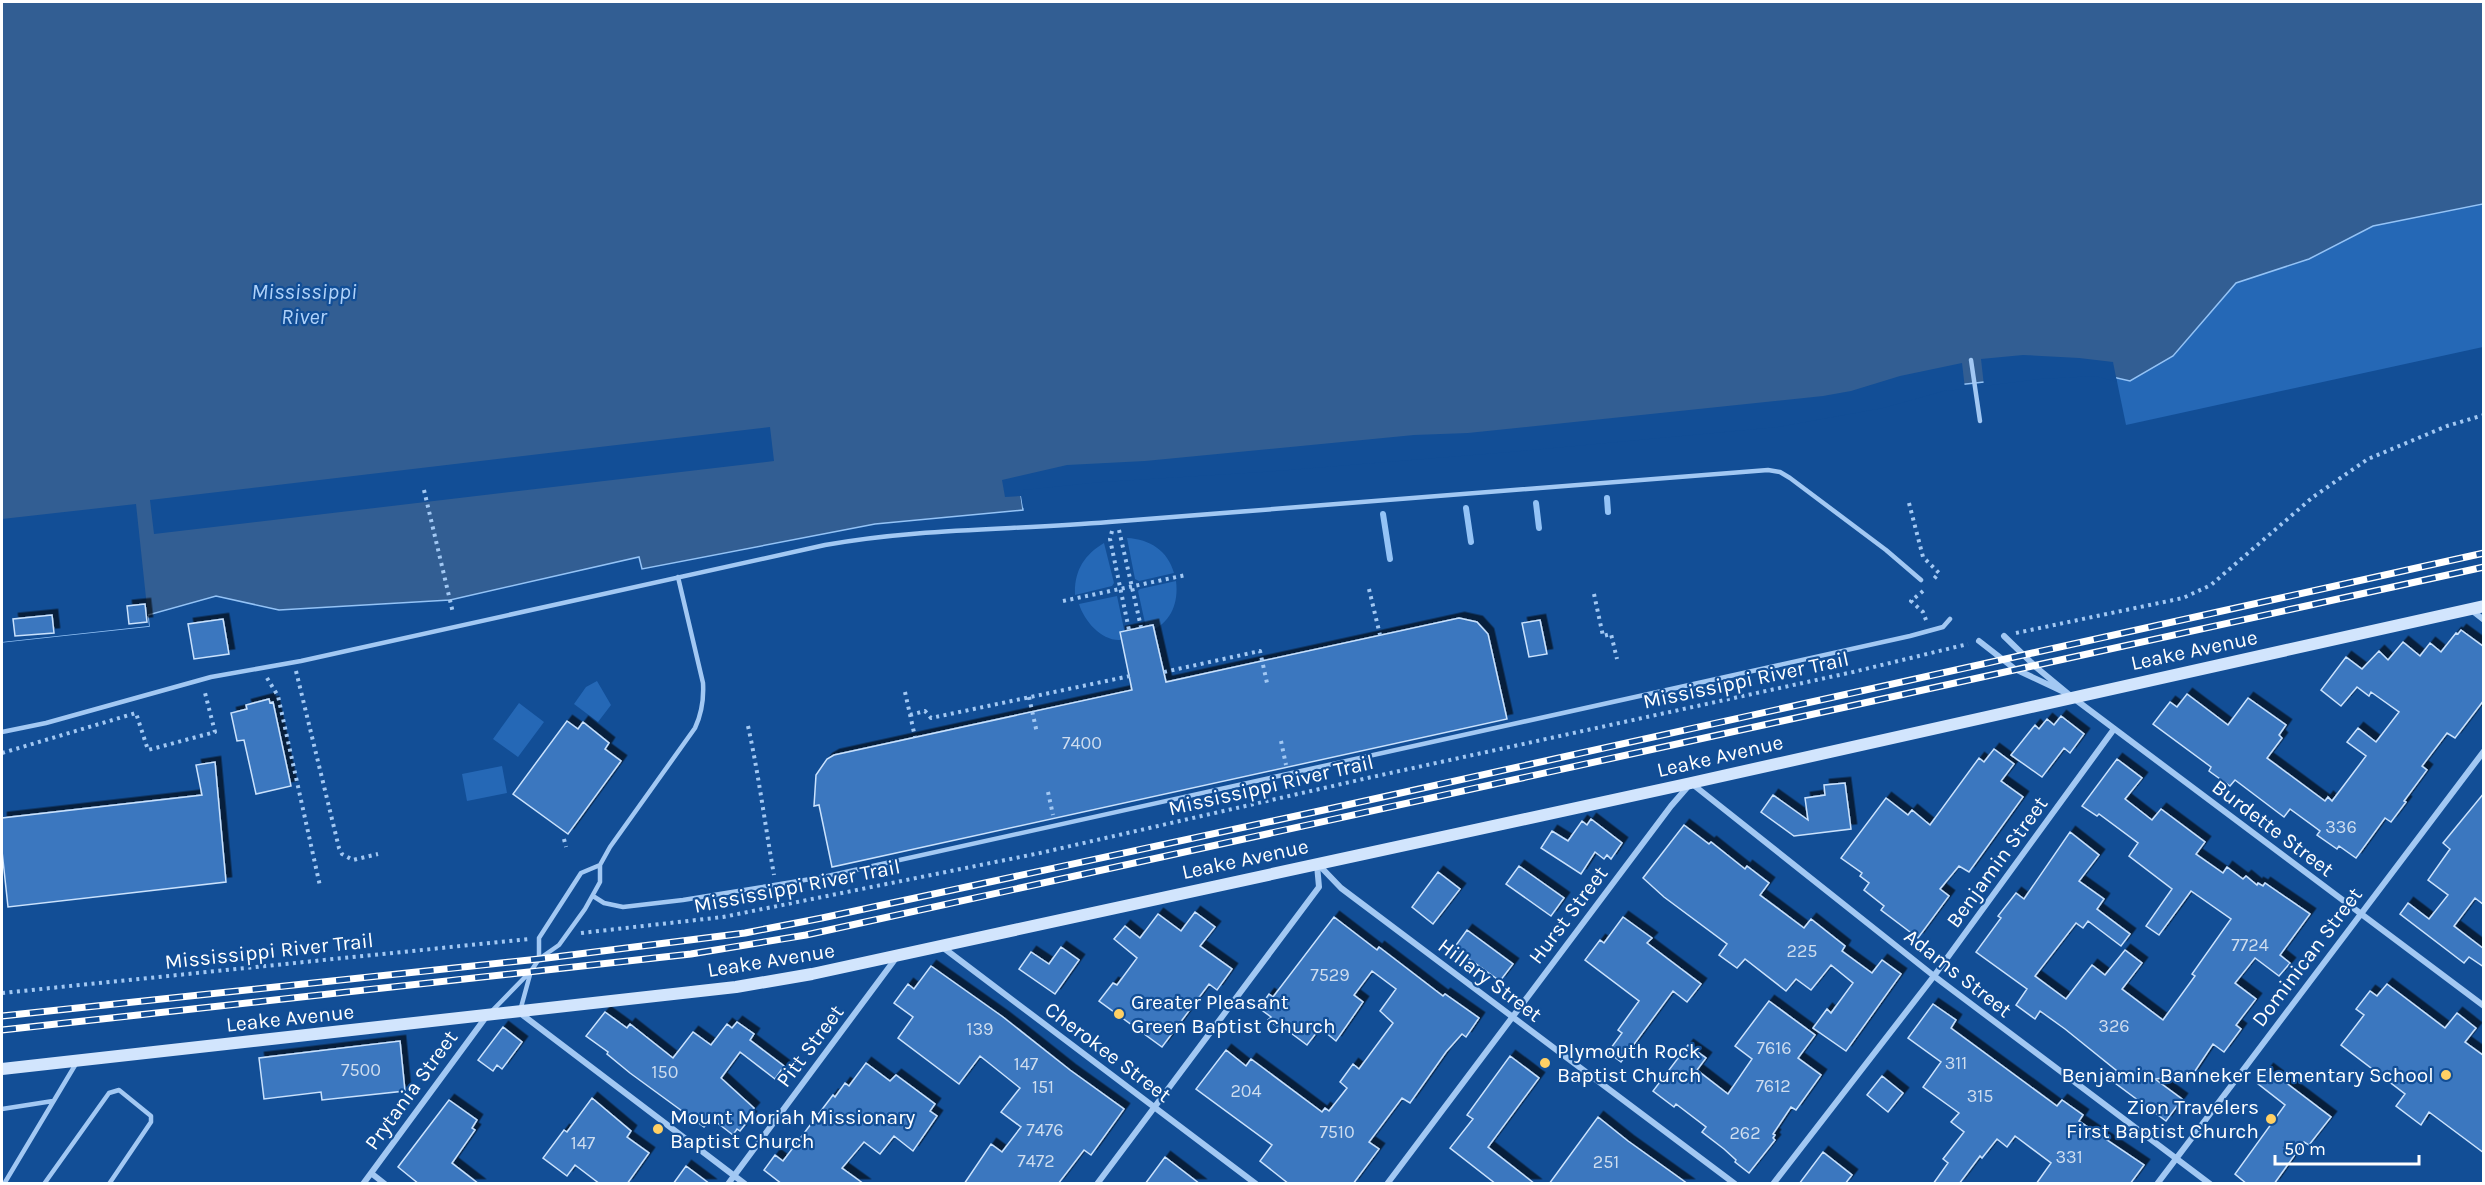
<svg xmlns="http://www.w3.org/2000/svg" width="2485" height="1185" font-family="Karla,sans-serif">
  <style>
    .green { fill: #2568b6 }
    .water { fill: #325e93; stroke: #94c3f6; stroke-width: 1.5 }
    .pier { fill: #124e96 }
    .lines { fill: none; stroke-linecap: round; stroke-linejoin: round }
    .stream { stroke: #94c3f6; stroke-width: 6 }
    .building { fill: #3b77bf; stroke: #cae2fd; stroke-width: 1.5; filter: url(#shadow) }
    .path { stroke: #a2c8f3; stroke-width: 4; stroke-dasharray: 3 4.5; stroke-linecap: butt }
    .lane { stroke: #a2c8f3; stroke-width: 4.5 }
    .street { stroke: #a2c8f3; stroke-width: 6 }
    .secondary { stroke: #d2e5fd; stroke-width: 12 }
    .rail-casing { stroke: #fff; stroke-width: 7 }
    .rail { stroke: #124e96; stroke-width: 4.5; stroke-dasharray: 14; stroke-linecap: butt }
    .poi-dot { fill: #ffd064; stroke: #124e96; stroke-width: 2 }
    .labels { text-anchor: middle; dominant-baseline: central; stroke-width: 4.5; stroke-linejoin: round; paint-order: stroke }
    .number-label { font-size: 18px; fill: #ceddef }
    .street-label { font-size: 21px; fill: #fff; stroke: #124e96 }
    .poi-label { font-size: 21px; fill: #fff; stroke: #124e96; text-anchor: start }
    .water-label { font-size: 22px; font-style: italic; fill: #afd2fa; stroke: #124e96 }
  </style>
  <defs>
    <filter id="shadow"><feDropShadow dx="5.5" dy="-5.5" stdDeviation="0" flood-color="#0009"/></filter>
  </defs>
  <rect width="100%" height="100%" fill="#124e96"/>
  <path class="green" d="M 2483,188 L 2483,347 L 2126,425 L 2113,362 L 2205,265 Z
    M 1127,538 C 1150,539 1168,551 1174,573 L 1139,581 L 1135,579 Z
    M 1104,543 L 1114,583 L 1112,586 L 1075,595 C 1074,571 1084,555 1104,543 Z
    M 1176,581 C 1179,604 1170,625 1147,632 L 1138,591 L 1140,589 Z
    M 1117,596 L 1126,639 C 1105,645 1085,623 1079,604 Z
    M 597,681 L 611,705 L 598,722 L 574,704 L 586,687 Z
    M 519,703 L 544,722 L 518,757 L 493,739 Z
    M 502,766 L 507,793 L 467,801 L 462,774 Z"/>
  <path class="water" d="M 2,2 L 2483,2 L 2483,204 L 2373,226 L 2309,259 L 2236,283 L 2173,356 L 2130,381 L 2095,373 L 2039,376 L 1020,488 L 1023,510 L 875,524 L 642,569 L 639,557 L 450,600 L 279,610 L 216,596 L 148,615 L 149,626 L 2,642 Z"/>
  <path class="pier" d="M 2023,355 L 2079,358 L 2113,362 L 2117,382 L 2095,376 L 2040,379 L 1984,386 L 1981,359 Z
    M 1962,363 L 1965,389 L 1944,391 L 1883,408 L 1778,427 L 1510,452 L 1263,472 L 1102,482 L 1023,490 L 1025,507 L 1023,508 L 1021,496 L 1005,497 L 1002,480 L 1067,465 L 1145,461 L 1414,435 L 1468,433 L 1823,396 L 1851,391 L 1900,376 Z
    M 770,427 L 774,461 L 154,534 L 150,500 Z
    M 136,504 L 149,626 L 2,642 L 2,519 Z"/>
  <g class="lines">
    <path class="stream" d="M 1607,498 L 1608,512
      M 1536,503 L 1539,528
      M 1466,508 L 1471,542
      M 1383,514 L 1390,559"/>
  </g>
  <path class="building" d="M 145,604 L 147,622 L 129,624 L 127,606 Z
    M 52,615 L 54,633 L 15,636 L 13,619 Z
    M 1459,618 L 1477,622 L 1488,634 L 1507,719 L 832,867 L 819,805 L 814,806 L 816,775 L 827,759 L 834,755 L 1132,690 L 1120,632 L 1153,625 L 1166,682 Z
    M 223,619 L 229,654 L 194,659 L 188,624 Z
    M 1540,620 L 1547,654 L 1529,657 L 1522,623 Z
    M 2461,630 L 2484,647 L 2484,700 L 2455,738 L 2447,733 L 2422,766 L 2427,770 L 2404,801 L 2406,802 L 2391,822 L 2385,818 L 2356,858 L 2339,846 L 2337,849 L 2317,835 L 2320,831 L 2290,809 L 2284,817 L 2235,780 L 2230,786 L 2209,771 L 2211,767 L 2153,724 L 2170,702 L 2177,707 L 2187,694 L 2228,725 L 2248,698 L 2286,725 L 2279,735 L 2282,738 L 2267,758 L 2325,801 L 2328,797 L 2332,801 L 2366,756 L 2347,742 L 2358,728 L 2376,742 L 2399,712 L 2371,692 L 2369,696 L 2357,687 L 2341,706 L 2321,690 L 2346,657 L 2362,669 L 2379,651 L 2388,660 L 2403,642 L 2420,656 L 2430,643 L 2441,652 L 2456,633 L 2458,634 Z
    M 269,699 L 270,703 L 273,702 L 291,786 L 256,794 L 244,740 L 237,741 L 231,713 L 247,709 L 246,705 Z
    M 2061,716 L 2084,734 L 2070,753 L 2064,748 L 2042,777 L 2011,755 L 2035,725 L 2039,729 L 2047,719 L 2054,725 Z
    M 567,721 L 578,729 L 583,722 L 609,743 L 605,749 L 621,761 L 568,834 L 513,794 Z
    M 1994,749 L 2014,764 L 2001,781 L 2023,797 L 1969,872 L 1959,866 L 1940,889 L 1949,896 L 1918,938 L 1881,910 L 1884,906 L 1864,890 L 1869,883 L 1860,876 L 1862,873 L 1841,858 L 1886,798 L 1908,815 L 1912,810 L 1930,825 L 1979,758 L 1984,762 Z
    M 2117,759 L 2142,778 L 2125,799 L 2152,820 L 2161,809 L 2205,842 L 2196,854 L 2223,873 L 2227,867 L 2243,879 L 2246,876 L 2257,885 L 2258,883 L 2263,886 L 2265,883 L 2310,914 L 2280,955 L 2290,963 L 2279,976 L 2255,958 L 2235,983 L 2256,999 L 2236,1025 L 2241,1029 L 2224,1052 L 2213,1044 L 2193,1074 L 2155,1079 L 2182,1099 L 2166,1121 L 2111,1080 L 2117,1071 L 2065,1029 L 2040,1011 L 2035,1019 L 2016,1005 L 2027,989 L 1976,952 L 2001,918 L 1998,916 L 2016,893 L 2024,899 L 2070,832 L 2099,855 L 2079,881 L 2104,899 L 2097,909 L 2130,934 L 2121,946 L 2088,921 L 2083,928 L 2076,923 L 2035,976 L 2066,999 L 2092,965 L 2105,975 L 2125,950 L 2142,963 L 2122,989 L 2163,1020 L 2195,976 L 2192,974 L 2231,919 L 2191,891 L 2159,935 L 2146,926 L 2172,889 L 2129,856 L 2138,843 L 2099,814 L 2097,816 L 2082,806 Z
    M 215,762 L 226,882 L 8,907 L 2,851 L 2,818 L 202,795 L 196,765 Z
    M 1845,783 L 1851,829 L 1794,836 L 1761,812 L 1773,795 L 1808,820 L 1805,798 L 1825,795 L 1824,785 Z
    M 2484,793 L 2484,905 L 2475,898 L 2454,926 L 2484,949 L 2484,967 L 2469,957 L 2464,963 L 2400,914 L 2408,903 L 2429,919 L 2448,895 L 2428,880 L 2450,849 L 2443,843 Z
    M 1591,819 L 1622,843 L 1611,859 L 1607,855 L 1604,859 L 1595,852 L 1581,874 L 1541,848 L 1552,831 L 1568,841 L 1582,821 L 1587,825 Z
    M 1684,825 L 1709,844 L 1711,842 L 1745,869 L 1747,866 L 1769,883 L 1760,895 L 1804,928 L 1811,919 L 1845,946 L 1842,951 L 1872,973 L 1882,960 L 1901,974 L 1846,1051 L 1813,1028 L 1827,1009 L 1831,1013 L 1853,983 L 1831,965 L 1811,990 L 1796,979 L 1786,991 L 1745,959 L 1737,968 L 1719,955 L 1727,944 L 1664,897 L 1643,878 Z
    M 1519,866 L 1564,898 L 1551,916 L 1506,884 Z
    M 1438,872 L 1460,889 L 1433,924 L 1412,907 Z
    M 1195,912 L 1215,927 L 1200,946 L 1232,969 L 1217,990 L 1209,984 L 1162,1047 L 1099,1001 L 1113,983 L 1117,985 L 1137,958 L 1114,939 L 1125,926 L 1140,938 L 1158,914 L 1181,931 Z
    M 1334,917 L 1377,950 L 1379,947 L 1443,996 L 1445,994 L 1479,1018 L 1466,1037 L 1462,1034 L 1446,1052 L 1410,1103 L 1402,1098 L 1369,1142 L 1379,1149 L 1353,1184 L 1289,1184 L 1260,1161 L 1272,1145 L 1196,1089 L 1226,1050 L 1246,1066 L 1251,1059 L 1322,1112 L 1325,1108 L 1329,1111 L 1347,1088 L 1340,1082 L 1353,1064 L 1359,1069 L 1393,1023 L 1380,1011 L 1396,989 L 1372,971 L 1354,995 L 1363,1002 L 1336,1041 L 1320,1028 L 1307,1045 L 1284,1028 L 1282,1030 L 1268,1020 L 1271,1017 L 1259,1008 L 1269,994 L 1273,997 Z
    M 1623,917 L 1652,938 L 1647,943 L 1701,984 L 1687,1002 L 1673,991 L 1621,1062 L 1608,1052 L 1622,1033 L 1618,1030 L 1639,1001 L 1585,960 L 1600,940 L 1604,943 Z
    M 1467,930 L 1513,964 L 1500,981 L 1454,948 Z
    M 1061,947 L 1079,960 L 1055,994 L 1019,969 L 1031,952 L 1049,964 Z
    M 931,966 L 1003,1017 L 1070,1070 L 1124,1109 L 1091,1155 L 1084,1150 L 1058,1184 L 964,1184 L 991,1144 L 1002,1152 L 1021,1127 L 1001,1112 L 1020,1088 L 980,1056 L 959,1084 L 898,1038 L 913,1017 L 894,1003 L 908,984 L 914,989 Z
    M 2387,984 L 2445,1028 L 2457,1013 L 2476,1028 L 2465,1042 L 2484,1056 L 2484,1153 L 2429,1112 L 2421,1125 L 2396,1106 L 2405,1094 L 2341,1045 L 2364,1015 L 2356,1009 L 2370,991 L 2377,996 Z
    M 1769,1001 L 1815,1035 L 1798,1058 L 1821,1075 L 1796,1110 L 1791,1107 L 1773,1134 L 1775,1135 L 1773,1138 L 1775,1140 L 1749,1173 L 1735,1162 L 1736,1160 L 1724,1149 L 1702,1132 L 1706,1127 L 1676,1104 L 1674,1107 L 1653,1091 L 1688,1045 L 1706,1058 L 1697,1070 L 1728,1094 L 1752,1059 L 1735,1046 Z
    M 1933,1004 L 1956,1020 L 1951,1028 L 2057,1106 L 2062,1100 L 2083,1115 L 2079,1121 L 2144,1165 L 2130,1184 L 2036,1184 L 2051,1163 L 2015,1136 L 2007,1147 L 1997,1139 L 1982,1158 L 1980,1156 L 1959,1184 L 1933,1184 L 1948,1163 L 1943,1159 L 1964,1132 L 1951,1122 L 1959,1113 L 1923,1087 L 1941,1062 L 1908,1038 Z
    M 605,1012 L 627,1028 L 630,1024 L 673,1058 L 693,1032 L 711,1045 L 727,1024 L 732,1028 L 737,1022 L 754,1034 L 750,1040 L 784,1066 L 775,1079 L 740,1052 L 721,1078 L 754,1108 L 748,1115 L 751,1117 L 740,1131 L 737,1129 L 733,1135 L 711,1118 L 704,1127 L 630,1073 L 607,1054 L 608,1052 L 586,1036 Z
    M 503,1027 L 522,1042 L 502,1069 L 497,1065 L 493,1071 L 478,1060 Z
    M 400,1041 L 405,1091 L 322,1100 L 321,1092 L 264,1099 L 259,1058 Z
    M 1510,1056 L 1539,1078 L 1488,1147 L 1535,1184 L 1496,1184 L 1450,1148 L 1473,1119 L 1467,1115 Z
    M 866,1063 L 890,1081 L 896,1075 L 935,1104 L 930,1111 L 937,1116 L 913,1151 L 894,1136 L 880,1154 L 864,1142 L 842,1168 L 864,1184 L 782,1184 L 764,1170 L 775,1155 L 783,1161 L 833,1095 L 835,1097 L 845,1083 L 849,1086 Z
    M 2268,1069 L 2331,1117 L 2309,1145 L 2304,1142 L 2274,1184 L 2247,1184 L 2235,1174 L 2285,1105 L 2257,1083 Z
    M 1882,1076 L 1903,1093 L 1888,1112 L 1867,1095 Z
    M 592,1098 L 631,1131 L 627,1137 L 649,1153 L 627,1184 L 600,1184 L 575,1165 L 567,1176 L 543,1158 L 564,1130 L 567,1132 Z
    M 449,1100 L 477,1120 L 472,1128 L 475,1130 L 452,1163 L 479,1184 L 419,1184 L 398,1167 Z
    M 1598,1117 L 1628,1141 L 1688,1184 L 1549,1184 Z
    M 1823,1152 L 1852,1175 L 1845,1184 L 1799,1184 Z
    M 1165,1157 L 1200,1184 L 1145,1184 Z
    M 686,1166 L 710,1184 L 673,1184 Z"/>
  <g class="lines">
    <path class="path" d="M 424,490 L 453,613
      M 1909,503 L 1923,557 L 1939,573 L 1932,581
      M 1119,530 L 1141,627
      M 1112,531 L 1110,539 L 1129,630
      M 1369,589 L 1380,635
      M 1923,591 L 1911,601 L 1923,612 L 1926,620
      M 1594,594 L 1603,636 L 1611,634 L 1617,659
      M 1063,601 L 1186,575
      M 2016,633 L 2183,598 L 2211,585 L 2313,497 L 2368,459 L 2447,426 L 2484,415
      M 296,671 L 339,848 L 342,854 L 353,860 L 378,854
      M 1164,672 L 1260,651 L 1267,683
      M 267,678 L 278,696 L 320,886
      M 905,692 L 915,737
      M 1029,697 L 1037,733
      M 910,715 L 925,711 L 931,718 L 1130,676
      M 748,726 C 759,776 765,825 774,875
      M 1281,741 L 1286,765
      M 2,753 L 136,713 L 148,750 L 215,732 L 204,689
      M 1048,792 L 1053,815
      M 564,839 L 566,847
      M 581,933 L 723,917 L 1040,853 L 1372,777 L 1853,672 L 1968,644
      M 2,993 L 529,939"/>
    <path class="lane" d="M 1971,360 L 1980,421
      M 2,732 L 46,723 L 211,677 L 301,661 L 825,545 C 918,528 1015,530 1109,522 C 1329,505 1549,488 1768,470 L 1780,472 L 1790,478 L 1886,550 L 1921,580
      M 593,896 L 604,903 L 623,907 L 683,900 L 823,877 L 1910,636 L 1943,627 L 1950,619
      M 539,959 L 539,938 L 581,873 L 600,865
      M 520,1011 L 531,971 L 539,959 L 559,945 L 585,909 L 600,882 L 600,865 L 610,847 L 695,728 C 702,713 704,700 703,683 L 678,577
      M 491,1012 L 529,973
      M 2,1109 L 53,1101
      M 4,1184 L 77,1062
      M 44,1184 L 109,1093 L 119,1090 L 151,1116 L 151,1122 L 109,1184"/>
    <path class="street" d="M 2470,609 L 2484,620
      M 2004,636 L 2037,668 L 2072,697 L 2484,1006
      M 1979,641 L 2015,669 L 2064,692
      M 1317,863 L 1341,888 L 1735,1184
      M 941,946 L 1256,1184
      M 520,1013 L 745,1184
      M 371,1173 L 385,1184
      M 363,1184 L 486,1017
      M 728,1184 L 896,958
      M 1097,1184 L 1319,887 L 1317,865
      M 1387,1184 L 1671,806 L 1691,783 L 1934,976 L 2210,1184
      M 1773,1184 L 1934,976 L 2114,729
      M 2157,1184 L 2484,751"/>
    <path class="secondary" d="M 2,1069 L 736,987 L 812,974 L 1691,783 L 2484,606"/>
    <defs>
      <path id="rail" d="M 2,1016 L 539,959 L 745,933 L 822,918 L 1333,808 L 2484,553
        M 2,1030 L 691,954 L 806,935 L 2484,567"/>
    </defs>
    <use href="#rail" class="rail-casing"/>
    <use href="#rail" class="rail"/>
  </g>
  <g class="poi-dot">
    <circle cx="1119" cy="1014" r="6"/>
    <circle cx="1545" cy="1063" r="6"/>
    <circle cx="2446" cy="1075" r="6"/>
    <circle cx="2271" cy="1119" r="6"/>
    <circle cx="658" cy="1129" r="6"/>
  </g>
  <g class="labels">
    <g class="number-label">
      <text x="1082" y="743">7400</text>
      <text x="2341" y="827">336</text>
      <text x="2250" y="945">7724</text>
      <text x="1802" y="951">225</text>
      <text x="1330" y="975">7529</text>
      <text x="2114" y="1026">326</text>
      <text x="980" y="1029">139</text>
      <text x="1774" y="1048">7616</text>
      <text x="1956" y="1063">311</text>
      <text x="1026" y="1064">147</text>
      <text x="361" y="1070">7500</text>
      <text x="665" y="1072">150</text>
      <text x="1773" y="1086">7612</text>
      <text x="1043" y="1087">151</text>
      <text x="1246" y="1091">204</text>
      <text x="1980" y="1096">315</text>
      <text x="1045" y="1130">7476</text>
      <text x="1337" y="1132">7510</text>
      <text x="1745" y="1133">262</text>
      <text x="583" y="1143">147</text>
      <text x="2069" y="1157">331</text>
      <text x="1036" y="1161">7472</text>
      <text x="1606" y="1162">251</text>
    </g>
    <g class="street-label">
      <text transform="translate(2194 650) rotate(-12)">Leake Avenue</text>
      <text transform="translate(1746 680) rotate(-12)">Mississippi River Trail</text>
      <text transform="translate(1720 756) rotate(-13)">Leake Avenue</text>
      <text transform="translate(1271 785) rotate(-13)">Mississippi River Trail</text>
      <text transform="translate(2273 828) rotate(37)">Burdette Street</text>
      <text transform="translate(1245 859) rotate(-12)">Leake Avenue</text>
      <text transform="translate(1997 862) rotate(-54)">Benjamin Street</text>
      <text transform="translate(797 886) rotate(-11)">Mississippi River Trail</text>
      <text transform="translate(1568 915) rotate(-53)">Hurst Street</text>
      <text transform="translate(269 951) rotate(-6)">Mississippi River Trail</text>
      <text transform="translate(2307 957) rotate(-53)">Dominican Street</text>
      <text transform="translate(771 960) rotate(-9)">Leake Avenue</text>
      <text transform="translate(1958 973) rotate(38)">Adams Street</text>
      <text transform="translate(1490 980) rotate(37)">Hillary Street</text>
      <text transform="translate(290 1018) rotate(-6)">Leake Avenue</text>
      <text transform="translate(810 1046) rotate(-53)">Pitt Street</text>
      <text transform="translate(1108 1052) rotate(37)">Cherokee Street</text>
      <text transform="translate(411 1090) rotate(-54)">Prytania Street</text>
    </g>
    <g class="poi-label">
      <text x="1131" y="1002">Greater Pleasant<tspan x="1131" dy="24">Green Baptist Church</tspan></text>
      <text x="1557" y="1051">Plymouth Rock<tspan x="1557" dy="24">Baptist Church</tspan></text>
      <text x="2434" y="1075" text-anchor="end">Benjamin Banneker Elementary School</text>
      <text x="2259" y="1107" text-anchor="end">Zion Travelers<tspan x="2259" dy="24">First Baptist Church</tspan></text>
      <text x="670" y="1117">Mount Moriah Missionary<tspan x="670" dy="24">Baptist Church</tspan></text>
    </g>
    <g class="water-label">
      <text x="304" y="292">Mississippi<tspan x="304" dy="25">River</tspan></text>
    </g>
  </g>
  <rect width="2485" height="1185" fill="none" stroke="#ffffff" stroke-width="6"/>
  <path d="M2275 1155v9h144v-9" fill="none" stroke="#ffffff" stroke-width="3"/>
  <text x="2284" y="1155" font-size="18" fill="#ffffff" stroke="#124e96" stroke-width="4.5" paint-order="stroke">50 m</text>
</svg>
